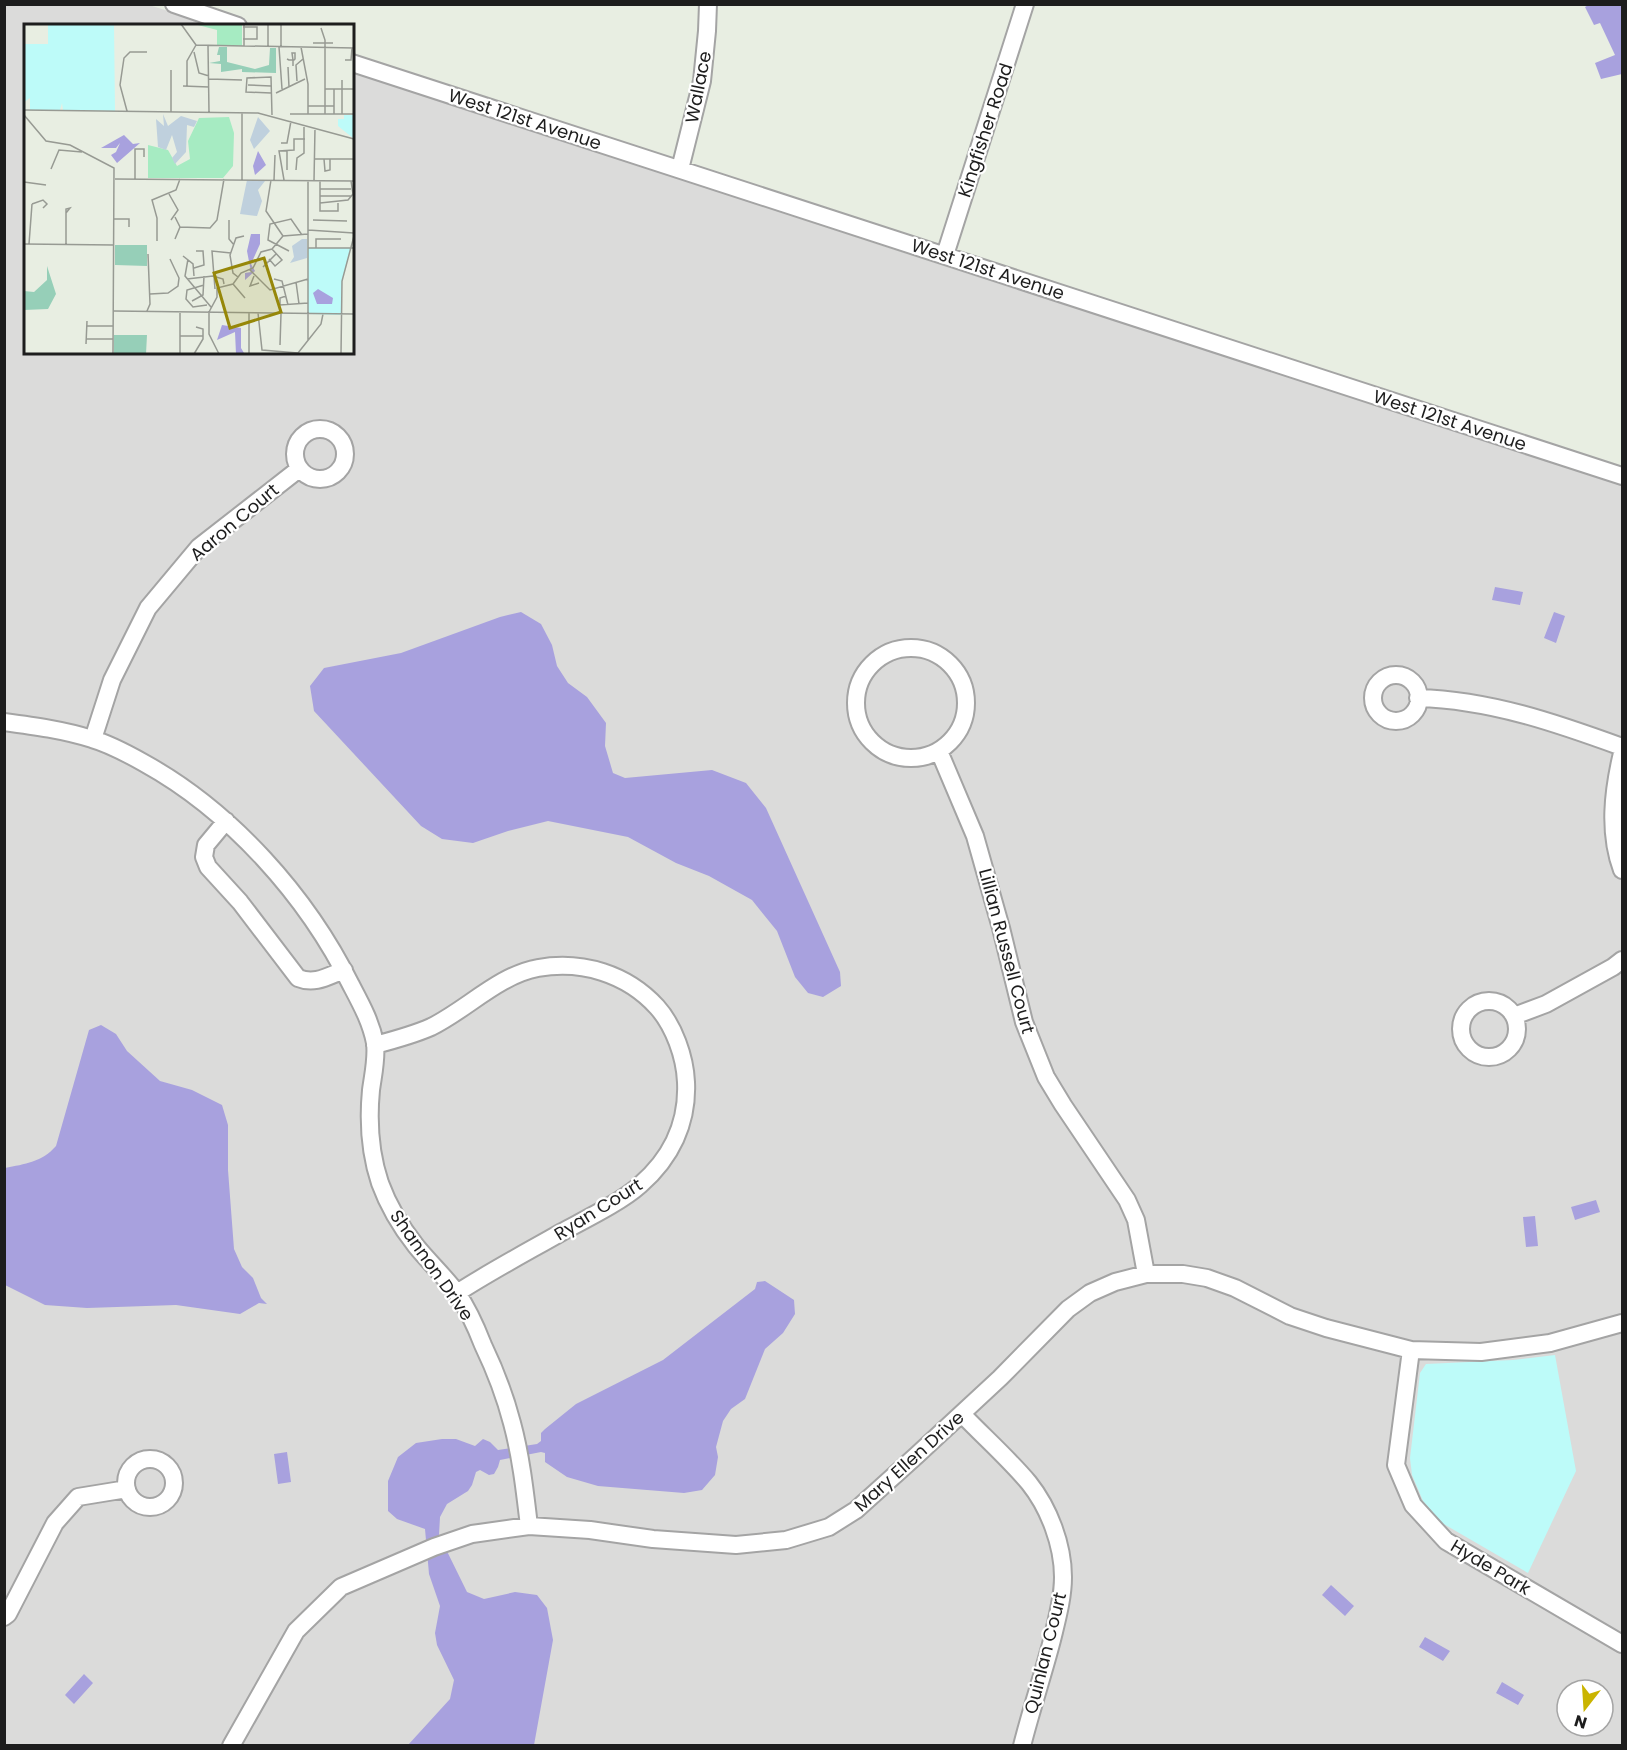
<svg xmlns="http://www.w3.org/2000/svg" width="1627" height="1750" font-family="Poppins,sans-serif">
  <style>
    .residential { fill: #dbdbda; fill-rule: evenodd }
    .park { fill: #bdfbf9 }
    .water { fill: #a8a1de }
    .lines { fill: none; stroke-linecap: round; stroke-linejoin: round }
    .minor-casing { stroke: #a4a4a4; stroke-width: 20 }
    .minor { stroke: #fff; stroke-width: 16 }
    .labels { text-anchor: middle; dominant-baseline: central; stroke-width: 4.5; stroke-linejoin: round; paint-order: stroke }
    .street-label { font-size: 18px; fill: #1d1d1d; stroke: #fff }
    .inset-road { fill: none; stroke: #979a93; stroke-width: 1.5 }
    .view { fill: #968709; fill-opacity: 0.15; stroke: #968709; stroke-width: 3 }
    .inset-edge { fill: none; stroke: #1d1d1d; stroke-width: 3 }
  </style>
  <rect width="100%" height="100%" fill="#e8eee2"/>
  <path class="residential" d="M 5,5 L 149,5 L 213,25 L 26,26 L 26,352 L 352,352 L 353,71 L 914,256 L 1622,484 L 1622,1745 L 5,1746 ZM 1567,1690 L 1603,1690 L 1603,1726 L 1567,1726 Z"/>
  <path class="park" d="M 1555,1355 L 1576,1471 L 1528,1573 L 1442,1523 L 1423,1501 L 1412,1475 L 1410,1458 L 1420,1373 L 1426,1364 L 1513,1360 Z"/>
  <path class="water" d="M 1590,4 L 1622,5 L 1622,74 L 1601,79 L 1595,63 L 1615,55 L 1600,23 L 1594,25 L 1585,7 Z
    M 1495,587 L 1523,592 L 1520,605 L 1492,600 Z
    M 521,612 L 541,624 L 552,645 L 557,666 L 568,683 L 587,697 L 606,723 L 605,746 L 613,773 L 625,778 L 712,770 L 746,783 L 766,808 L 840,972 L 841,986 L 823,997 L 808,993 L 795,977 L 777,931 L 752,900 L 709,876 L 676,863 L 628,837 L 548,821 L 508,831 L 473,843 L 442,839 L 421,826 L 314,711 L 310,686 L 324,668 L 401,653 L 500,617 Z
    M 1554,612 L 1565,616 L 1556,643 L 1544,638 Z
    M 101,1025 L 116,1034 L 127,1051 L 160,1081 L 192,1090 L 222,1105 L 228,1125 L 228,1170 L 234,1249 L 242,1267 L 253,1278 L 261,1298 L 267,1304 L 259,1303 L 240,1314 L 176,1305 L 87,1308 L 45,1305 L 5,1285 L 5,1168 C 25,1164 42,1162 56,1146 L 89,1030 Z
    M 1596,1200 L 1600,1212 L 1575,1220 L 1571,1207 Z
    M 1535,1216 L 1538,1246 L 1526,1247 L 1523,1217 Z
    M 765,1281 L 794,1300 L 795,1314 L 783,1333 L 765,1349 L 745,1399 L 731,1409 L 723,1421 L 716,1447 L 718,1457 L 715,1475 L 702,1490 L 684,1493 L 598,1486 L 567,1477 L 545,1462 L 545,1453 L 541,1452 L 500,1460 L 498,1467 L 494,1474 L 489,1475 L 480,1470 L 476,1472 L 472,1485 L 468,1491 L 447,1504 L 440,1517 L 439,1535 L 467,1592 L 484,1599 L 515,1592 L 537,1595 L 547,1608 L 553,1640 L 534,1745 L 408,1745 L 450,1699 L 454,1680 L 437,1645 L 435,1633 L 440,1606 L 429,1574 L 425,1529 L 397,1519 L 388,1511 L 388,1481 L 398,1457 L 416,1443 L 442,1439 L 456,1439 L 475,1446 L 483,1439 L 490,1442 L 498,1450 L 537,1444 L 541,1441 L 541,1433 L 545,1429 L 576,1404 L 663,1360 L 755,1289 L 757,1282 Z
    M 287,1452 L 291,1482 L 278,1484 L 274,1454 Z
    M 1331,1585 L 1354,1606 L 1345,1616 L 1322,1595 Z
    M 1425,1637 L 1450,1651 L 1443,1661 L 1419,1647 Z
    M 84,1674 L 93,1683 L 74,1704 L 65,1695 Z
    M 1502,1682 L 1524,1695 L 1518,1705 L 1496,1693 Z"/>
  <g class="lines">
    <defs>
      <path id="minor" d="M 174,4 L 238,26
        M 352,63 L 1622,476
        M 680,169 L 702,81 L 707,31 L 708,4
        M 945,255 L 1025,4
        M295 454a25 25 0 1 1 50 0a25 25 0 1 1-50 0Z
        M856 703a55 55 0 1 1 110 0a55 55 0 1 1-110 0Z
        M1373 698a23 23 0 1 1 46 0a23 23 0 1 1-46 0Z
        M 1418,698 C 1490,700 1556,723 1622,747
        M 4,722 C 34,726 64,730 92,739 C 110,744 128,754 144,763 C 231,811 307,896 351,985 C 361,1004 371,1022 375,1043 C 377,1058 373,1075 371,1090 C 368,1121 370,1153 380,1183 C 388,1205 401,1227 416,1246 C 429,1262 445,1277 457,1293 C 468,1309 476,1327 483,1345 C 495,1370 505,1396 512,1423 C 521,1456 525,1492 529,1526
        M 93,739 L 112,680 L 148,608 L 199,547 L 299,469
        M 939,751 L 975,836 L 1001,928 L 1024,1022 L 1046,1077 L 1063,1105 L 1127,1200 L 1136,1220 L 1146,1274
        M 1622,753 C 1613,791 1608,832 1622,870
        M 226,821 L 206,845 L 204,857 L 208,867 L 240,902 L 298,978 C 315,985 328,976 344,970
        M1461 1029a28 28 0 1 1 56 0a28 28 0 1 1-56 0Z
        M 1514,1016 L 1546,1004 L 1613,967 L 1622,960
        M 375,1045 C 394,1040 413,1035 431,1027 C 466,1010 499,975 538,968 C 582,960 627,974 657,1007 C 674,1026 685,1057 686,1082 C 688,1123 671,1158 640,1185 C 621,1202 586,1219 562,1232 C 527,1252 491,1271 457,1293
        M 1411,1350 L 1396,1465 L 1413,1505 L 1446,1541 L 1622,1644
        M 962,1414 C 984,1437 1009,1459 1029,1483 C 1049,1508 1063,1545 1063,1577 C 1063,1598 1057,1619 1052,1640 C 1043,1675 1031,1710 1022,1746
        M126 1483a24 24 0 1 1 48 0a24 24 0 1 1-48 0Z
        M 4,1617 L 8,1614 L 55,1523 L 78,1497 L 127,1489
        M 231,1746 L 296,1631 L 341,1587 L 434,1547 L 472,1534 L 529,1526 L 590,1530 L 653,1539 L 736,1545 L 786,1540 L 829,1527 L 856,1510 L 917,1455 L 1000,1378 L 1068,1309 L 1090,1293 L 1115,1282 L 1146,1274 L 1183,1274 L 1207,1278 L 1235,1288 L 1290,1316 L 1326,1328 L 1411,1350 L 1481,1352 L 1550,1343 L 1622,1323"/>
    </defs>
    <use href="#minor" class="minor-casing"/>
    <use href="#minor" class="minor"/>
  </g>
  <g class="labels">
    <g class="street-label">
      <text transform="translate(698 87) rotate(-79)">Wallace</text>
      <text transform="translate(525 119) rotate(18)">West 121st Avenue</text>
      <text transform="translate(985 130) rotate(-72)">Kingfisher Road</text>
      <text transform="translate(988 269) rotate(18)">West 121st Avenue</text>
      <text transform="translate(1450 420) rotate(18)">West 121st Avenue</text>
      <text transform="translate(234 522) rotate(-40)">Aaron Court</text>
      <text transform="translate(1007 951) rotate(75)">Lillian Russell Court</text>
      <text transform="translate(598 1209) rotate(-32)">Ryan Court</text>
      <text transform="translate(432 1265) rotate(55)">Shannon Drive</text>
      <text transform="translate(909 1461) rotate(-42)">Mary Ellen Drive</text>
      <text transform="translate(1491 1567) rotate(31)">Hyde Park</text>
      <text transform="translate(1045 1653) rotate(-76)">Quinlan Court</text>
    </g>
  </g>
  <g transform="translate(24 24)">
    <rect width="330" height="330" fill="#e8eee2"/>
    <path d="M 170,0 L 218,0 L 218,22 L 193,22 L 193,6 ZM 205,93 L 210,109 L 209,142 L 199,154 L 124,154 L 124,121 L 144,126 L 153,142 L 166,135 L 164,117 L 175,94 Z" fill="#a6ebc2"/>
    <path d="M 195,23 L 203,23 L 203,38 L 231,45 L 245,41 L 246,24 L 252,24 L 252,49 L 218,48 L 218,45 L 197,48 L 197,40 L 185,39 L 196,37 L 196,31 L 193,31 ZM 91,221 L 123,221 L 123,242 L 91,241 ZM 23,242 L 32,270 L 24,285 L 0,286 L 0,267 L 10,268 L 23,256 ZM 90,311 L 123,311 L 122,330 L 90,330 Z" fill="#96cfb8"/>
    <path d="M 139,90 L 144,102 L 157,92 L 173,97 L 170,103 L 163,101 L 162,128 L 151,140 L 148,134 L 153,128 L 148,111 L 142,126 L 134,123 L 132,95 L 140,102 ZM 234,93 L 246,107 L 230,125 L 226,116 ZM 223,156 L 241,157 L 234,166 L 238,177 L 233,192 L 216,190 ZM 278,215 L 283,215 L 283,234 L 266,239 L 270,233 L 268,222 Z" fill="#bfd0dd"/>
    <path d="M 24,0 L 90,0 L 91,87 L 39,86 L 38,79 L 36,86 L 6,86 L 6,74 L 0,78 L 0,20 L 24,20 ZM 320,91 L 330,91 L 329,114 L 314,102 L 314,95 L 320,95 ZM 284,224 L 327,224 L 318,257 L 317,291 L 284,290 Z" fill="#bdfbf9"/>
    <path d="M 100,111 L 109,120 L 116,119 L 93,139 L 87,131 L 92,128 L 96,119 L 92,124 L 77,124 ZM 234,127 L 242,141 L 231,151 L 229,142 ZM 227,210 L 236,210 L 236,220 L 227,240 L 231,247 L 221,256 L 221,249 L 227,248 L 223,227 ZM 294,265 L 309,274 L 308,280 L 293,280 L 289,269 ZM 198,301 L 217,304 L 217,324 L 220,329 L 212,330 L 211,308 L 193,316 Z" fill="#a8a1de"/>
    <path class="inset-road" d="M 157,0 L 172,21M 297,4 L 301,16 L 301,90M 219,15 L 233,15 L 233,3 L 219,3M 289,19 L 309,19M 172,21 L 330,24M 184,22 L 185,88M 220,23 L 220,0M 244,23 L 244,0M 255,23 L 258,65M 257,23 L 257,0M 277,23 L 284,60 L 284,90M 170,28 L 175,49 L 185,52M 263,35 L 265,36 L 270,36 L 271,35 L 271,29 L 268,29 L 269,36 L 269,42M 321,36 L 327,36 L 328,24M 264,43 L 265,63M 147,46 L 147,88M 185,55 L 218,56M 273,57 L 272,41 L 279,35M 224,61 L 247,62M 159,62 L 185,63M 163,63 L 163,37 L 172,21M 301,65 L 330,65M 310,65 L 310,90M 247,69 L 222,68 L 223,54 L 247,53 L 248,91M 252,69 L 281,55M 284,82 L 310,82M 0,86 L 234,89 L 330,115M 103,87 L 96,61 L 100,34 L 106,28 L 123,28M 266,90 L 330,90M 318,90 L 318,56M 0,91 L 22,117 L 46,121 L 90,144 L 89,330M 257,119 L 263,119 L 267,97M 263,127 L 263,146M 291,135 L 330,135M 300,135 L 301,147 L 306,146 L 306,135M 27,145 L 35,126 L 58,128M 272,146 L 273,134 L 280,129 L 280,101M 91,155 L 330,157M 111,155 L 111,125 L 120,125 L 120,133M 218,156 L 218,89M 247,156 L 242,187 L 259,212M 250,156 L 251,131M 260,156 L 255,127 L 270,126 L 270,115 L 281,115M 290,157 L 291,104M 296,157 L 296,187 L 314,187 L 314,179M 0,158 L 22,161M 296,165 L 327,165M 145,170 L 154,186 L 147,196M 296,172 L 328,172M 296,179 L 324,176 L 329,170 L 327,157M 8,180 L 19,176 L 23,180 L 19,184M 151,193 L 156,203 L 151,215M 90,195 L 105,195 L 105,203M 205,196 L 205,215 L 210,221M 289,196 L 323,197M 156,203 L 186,204 L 193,196 L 200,155M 284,206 L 330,209M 133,217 L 133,194 L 128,176 L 152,166 L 156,155M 0,220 L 90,221M 5,220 L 8,180M 42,220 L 42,185 L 46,184 L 42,189M 284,224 L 330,224M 292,224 L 292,215 L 317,215M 265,227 L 244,216 L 246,200 L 267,195 L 278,211M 159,232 L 169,240 L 170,252M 164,235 L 161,252 L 187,283M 245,235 L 251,242 L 258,236 L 248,225M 239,243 L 252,230M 170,244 L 180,241 L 179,227 L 172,227M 226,246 L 246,266 L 284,255M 230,252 L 226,262 L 235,259M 214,253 L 209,249 L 206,231 L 212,214 L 220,212M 163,255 L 189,252 L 199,255 L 200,260M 250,255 L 258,257 L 264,281M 272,258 L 275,280M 209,260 L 221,274M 180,261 L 163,266 L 162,275 L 169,283 L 183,281M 191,265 L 188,227 L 207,229M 126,270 L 144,269 L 154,262 L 155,254 L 146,235M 262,272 L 256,274 L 256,281 L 284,279M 168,277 L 179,271 L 180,252M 90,287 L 330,290M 123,287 L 126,280 L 124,230M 156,288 L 156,330M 185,288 L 193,273 L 193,264 L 209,260 L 217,249 L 229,244 L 237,228 L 248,225 L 259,212 L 284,210M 185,288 L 185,310 L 195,330M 234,289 L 238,326 L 274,329M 63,302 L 89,302M 156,312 L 179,312M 62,315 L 89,315M 284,316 L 284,157M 62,320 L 63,297M 256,321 L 257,290M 274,329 L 297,300 L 299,290M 170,330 L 179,315 L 179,305 L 172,303M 225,330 L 225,289M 317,330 L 318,257 L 330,212"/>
    <path class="view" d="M 240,234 L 257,288 L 206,304 L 190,249 Z"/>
    <rect width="330" height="330" class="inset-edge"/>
  </g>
  <rect width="1627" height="1750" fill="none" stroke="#1d1d1d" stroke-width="12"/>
  <g transform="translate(1585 1708) rotate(197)"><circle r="28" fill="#ffffff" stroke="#a5a5a5" stroke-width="1.5"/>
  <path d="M0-4.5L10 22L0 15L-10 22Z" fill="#cab400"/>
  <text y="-9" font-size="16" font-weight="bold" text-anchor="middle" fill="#1d1d1d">N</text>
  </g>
</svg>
